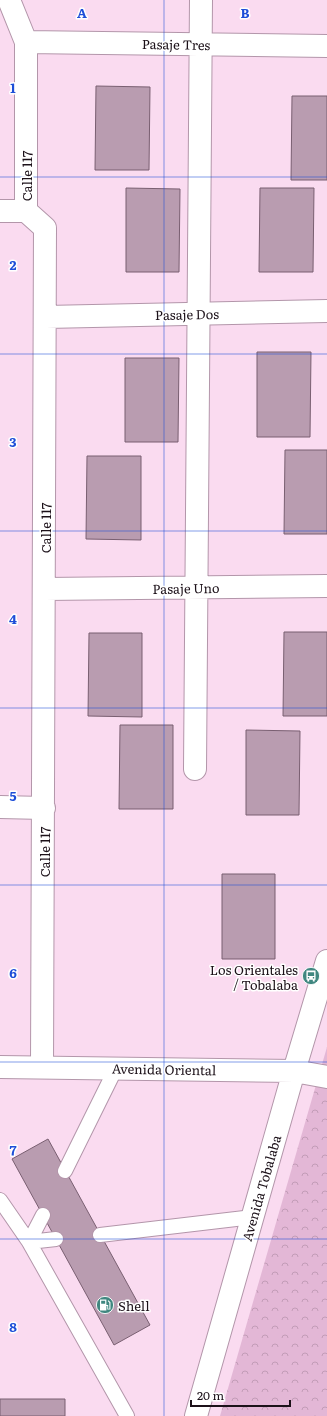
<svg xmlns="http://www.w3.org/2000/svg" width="327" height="1416" font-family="Literata,serif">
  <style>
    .forest { fill: url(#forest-crowns) }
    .building { fill: #b99cb0; stroke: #795f71 }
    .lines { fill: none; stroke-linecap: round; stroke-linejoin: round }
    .lane-casing { stroke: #b396aa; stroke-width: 16 }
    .street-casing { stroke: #b396aa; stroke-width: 24 }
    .secondary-casing { stroke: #b396aa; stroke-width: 24 }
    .lane { stroke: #fff; stroke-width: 14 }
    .street { stroke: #fff; stroke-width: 22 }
    .secondary { stroke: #fff; stroke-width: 22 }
    .grid { fill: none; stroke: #1d4ed8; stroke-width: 1; stroke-opacity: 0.55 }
    .labels { text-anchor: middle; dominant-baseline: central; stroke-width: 3; stroke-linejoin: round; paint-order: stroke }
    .street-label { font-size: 13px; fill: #1c1119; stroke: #fff }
    .poi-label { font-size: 13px; fill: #1c1119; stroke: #fff; text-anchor: end }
    .grid-label { font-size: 13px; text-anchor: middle; font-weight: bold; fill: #1d4ed8; stroke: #fff; stroke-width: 3; stroke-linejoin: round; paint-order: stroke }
  </style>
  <defs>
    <pattern id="forest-crowns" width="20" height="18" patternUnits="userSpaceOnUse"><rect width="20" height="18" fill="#e3b7d6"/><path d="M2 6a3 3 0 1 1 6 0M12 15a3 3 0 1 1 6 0" fill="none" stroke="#c29cb7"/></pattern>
  </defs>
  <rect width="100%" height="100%" fill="#fadbf0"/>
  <path class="forest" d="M 327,1047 L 327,1416 L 220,1416 Z"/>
  <path class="building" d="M 96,86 L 150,87 L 149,170 L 95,170 Z
    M 292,96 L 327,96 L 327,180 L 291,180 Z
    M 126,188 L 180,189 L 179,272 L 126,272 Z
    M 260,188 L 314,188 L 313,272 L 259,272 Z
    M 257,352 L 311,352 L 310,437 L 257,437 Z
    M 125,358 L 179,358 L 178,442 L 125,442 Z
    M 285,450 L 327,450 L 327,534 L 284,534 Z
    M 87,456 L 141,456 L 141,540 L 86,539 Z
    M 284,632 L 327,632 L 327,716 L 283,716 Z
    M 89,633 L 142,633 L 142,717 L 88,716 Z
    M 120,725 L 173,725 L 173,809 L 119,809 Z
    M 246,730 L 300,731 L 299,815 L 246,815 Z
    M 222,874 L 275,874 L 275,959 L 222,959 Z
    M 48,1139 L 150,1325 L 114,1345 L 12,1159 Z
    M 0,1399 L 65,1399 L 65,1416 L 0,1416 Z"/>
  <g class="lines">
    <defs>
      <path id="lane" d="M 65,1171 L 116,1068
        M 0,1200 L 29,1242 L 127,1416
        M 100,1235 L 253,1217
        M 29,1242 L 43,1215
        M 29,1242 L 56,1239"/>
      <path id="street" d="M 9,0 L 26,42 L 26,211 L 45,228 L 42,1067
        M 26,42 L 327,46
        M 0,211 L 26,211
        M 46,317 L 327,311
        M 45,589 L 327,586
        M 195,769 L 201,0
        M 0,807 L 44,808"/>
      <path id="secondary" d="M 0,1067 L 294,1071 L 327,1077
        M 196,1416 L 294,1071 L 327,961"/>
    </defs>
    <use href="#lane" class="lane-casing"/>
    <use href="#street" class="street-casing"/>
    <use href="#secondary" class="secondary-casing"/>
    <use href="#lane" class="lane"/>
    <use href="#street" class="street"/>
    <use href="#secondary" class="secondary"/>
  </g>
  <path class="grid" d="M 164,0 L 164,1416M 0,177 L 327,177M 0,354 L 327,354M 0,531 L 327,531M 0,708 L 327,708M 0,885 L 327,885M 0,1062 L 327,1062M 0,1239 L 327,1239"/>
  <defs>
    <symbol id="bus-disc" viewBox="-11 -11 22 22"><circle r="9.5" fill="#408780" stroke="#fff"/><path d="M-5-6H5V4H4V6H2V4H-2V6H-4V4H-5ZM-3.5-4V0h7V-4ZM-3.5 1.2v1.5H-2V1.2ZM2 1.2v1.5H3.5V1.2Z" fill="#fff"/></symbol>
    <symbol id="fuel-disc" viewBox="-11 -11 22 22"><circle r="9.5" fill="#408780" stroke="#fff"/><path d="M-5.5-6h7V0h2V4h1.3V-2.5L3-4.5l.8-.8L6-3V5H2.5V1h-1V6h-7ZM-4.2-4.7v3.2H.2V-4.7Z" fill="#fff"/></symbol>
  </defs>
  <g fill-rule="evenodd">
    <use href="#bus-disc" x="301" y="966" width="20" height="20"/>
    <use href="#fuel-disc" x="95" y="1295" width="20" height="20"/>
  </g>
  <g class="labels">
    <g class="street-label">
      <text transform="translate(176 44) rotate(1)">Pasaje Tres</text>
      <text transform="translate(26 176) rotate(-90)">Calle 117</text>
      <text transform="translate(187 314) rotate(-1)">Pasaje Dos</text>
      <text transform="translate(45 528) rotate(-90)">Calle 117</text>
      <text transform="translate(186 588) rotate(-1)">Pasaje Uno</text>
      <text transform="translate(44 852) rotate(-90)">Calle 117</text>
      <text transform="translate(164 1069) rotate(1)">Avenida Oriental</text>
      <text transform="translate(261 1188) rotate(-74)">Avenida Tobalaba</text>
    </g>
    <g class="poi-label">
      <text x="298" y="969">Los Orientales<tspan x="298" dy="15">/ Tobalaba</tspan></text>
      <text x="118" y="1305" text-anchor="start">Shell</text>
    </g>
  </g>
  <g class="grid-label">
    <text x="82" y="18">A</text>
    <text x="245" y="18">B</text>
    <text x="13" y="93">1</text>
    <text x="13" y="270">2</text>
    <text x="13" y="447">3</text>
    <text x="13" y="624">4</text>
    <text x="13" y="801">5</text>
    <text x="13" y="978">6</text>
    <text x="13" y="1155">7</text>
    <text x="13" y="1332">8</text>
  </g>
  <path d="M191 1400v6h99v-6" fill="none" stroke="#1c1119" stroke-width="2"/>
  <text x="197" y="1400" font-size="12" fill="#1c1119" stroke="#ffffff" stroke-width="3" paint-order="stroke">20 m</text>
</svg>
